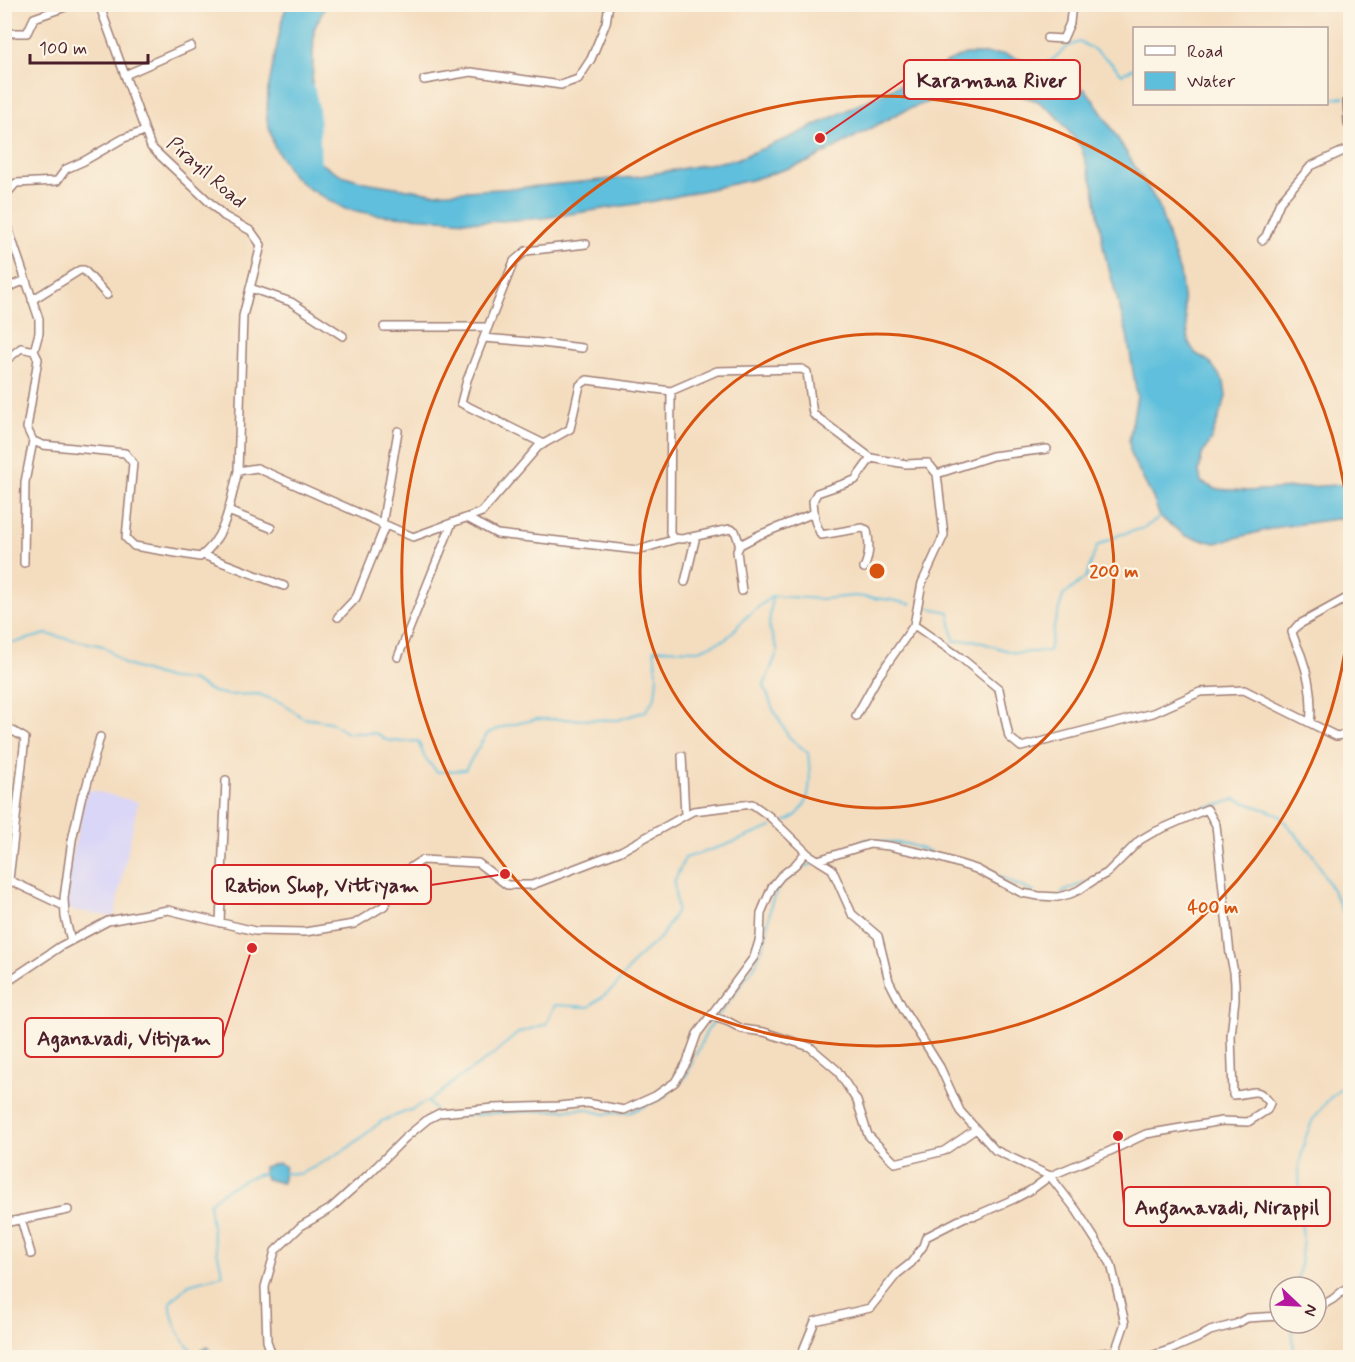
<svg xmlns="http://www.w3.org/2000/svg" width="1355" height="1362" font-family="Mynerve,sans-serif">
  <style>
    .built { fill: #dad6f7 }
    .water { fill: #5ebfdc; stroke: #546f84; stroke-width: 1.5 }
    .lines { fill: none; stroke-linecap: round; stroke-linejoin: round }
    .stream { stroke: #5ebfdc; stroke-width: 2 }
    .river { stroke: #5ebfdc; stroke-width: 14 }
    .street-casing { stroke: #9f7e75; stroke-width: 10 }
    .secondary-casing { stroke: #9f7e75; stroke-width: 14 }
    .street { stroke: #fff; stroke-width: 7 }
    .secondary { stroke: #fff; stroke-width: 10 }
    .ring { fill: none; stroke: #d8530f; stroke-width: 3 }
    .labels { text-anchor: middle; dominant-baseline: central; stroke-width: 4.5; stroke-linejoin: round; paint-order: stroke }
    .street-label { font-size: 20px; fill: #4a1f2b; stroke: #fcf5e5 }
    .centre { fill: #d8530f; stroke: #fcf5e5; stroke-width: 3 }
    .ring-label { font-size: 18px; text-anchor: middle; font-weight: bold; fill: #d8530f; stroke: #fcf5e5; stroke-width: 4.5; stroke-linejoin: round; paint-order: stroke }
    .leader { fill: none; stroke: #d62828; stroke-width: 2 }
    .callout-dot { fill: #d62828; stroke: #fcf5e5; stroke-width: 2 }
    .callout { fill: #fcf5e5; stroke: #d62828; stroke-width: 2 }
    .callout-label { font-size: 21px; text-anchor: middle; font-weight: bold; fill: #4a1f2b }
  </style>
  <rect width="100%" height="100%" fill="#fcf5e5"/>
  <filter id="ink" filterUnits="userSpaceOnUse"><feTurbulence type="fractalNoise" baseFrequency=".0167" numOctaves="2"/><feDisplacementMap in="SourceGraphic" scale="12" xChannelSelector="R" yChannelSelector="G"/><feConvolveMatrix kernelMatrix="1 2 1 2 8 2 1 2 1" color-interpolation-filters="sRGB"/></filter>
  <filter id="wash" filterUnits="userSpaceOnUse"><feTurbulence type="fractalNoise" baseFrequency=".008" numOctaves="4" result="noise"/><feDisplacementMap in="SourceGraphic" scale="24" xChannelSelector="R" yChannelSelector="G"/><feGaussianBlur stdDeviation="1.35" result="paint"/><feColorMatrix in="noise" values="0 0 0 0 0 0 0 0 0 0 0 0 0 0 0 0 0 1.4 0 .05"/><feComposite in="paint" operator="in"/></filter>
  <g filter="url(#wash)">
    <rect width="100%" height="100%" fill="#f4ddbf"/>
    <path class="built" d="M 87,789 L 138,802 L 114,917 L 61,908 Z"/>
    <path class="water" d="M 288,4 L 326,5 L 314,29 L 310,149 L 321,164 L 342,175 L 364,182 L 433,193 L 518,188 L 634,177 L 737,159 L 793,136 L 965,54 L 1004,54 L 1036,65 L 1065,78 L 1087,91 L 1107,121 L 1158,204 L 1180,273 L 1189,343 L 1195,353 L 1210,362 L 1224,382 L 1226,397 L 1211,439 L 1202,455 L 1199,471 L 1201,482 L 1215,489 L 1248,491 L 1350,484 L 1350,517 L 1278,527 L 1216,543 L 1186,536 L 1160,517 L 1153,498 L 1131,456 L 1129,441 L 1137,396 L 1127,334 L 1104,251 L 1094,188 L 1081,147 L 1056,115 L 1038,101 L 1011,93 L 981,89 L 950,94 L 903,111 L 808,162 L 751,180 L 655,201 L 544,218 L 484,222 L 378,215 L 345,209 L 309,189 L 292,175 L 274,146 L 267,119 L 268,90 L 283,16 Z
      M 278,1163 L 285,1166 L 282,1183 L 266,1179 L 263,1167 Z
      M 208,1347 L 215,1357 L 190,1357 L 189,1356 Z"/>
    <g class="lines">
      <path class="stream" d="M 1034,66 L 1051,61 L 1068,46 L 1080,42 C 1097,50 1110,60 1122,74 L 1134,68
        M 1326,96 L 1330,99 L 1344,97
        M 925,607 L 949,612 L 954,641 L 973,640 L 1015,653 L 1049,651 L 1054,626 L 1063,596 L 1086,577 L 1097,546 L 1119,535 L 1144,528 L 1160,517
        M 4,642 L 17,642 L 46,634 L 103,646 L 126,665 L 170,679 L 191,680 L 213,692 L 229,695 L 258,694 L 282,703 L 303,718 L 330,722 L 347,733 L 372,733 L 378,734 L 386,740 L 403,742 L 418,741 L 425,758 L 437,772 L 465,770 L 481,743 L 488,733 L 503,727 L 537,719 L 618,720 L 646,711 L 655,697 L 657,677 L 654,649 L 699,650 L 726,639 L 745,618 L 772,596
        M 1206,807 L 1222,804 L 1235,799 L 1278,814 L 1314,856 L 1339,903 L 1350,929
        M 785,822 C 814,810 811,779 808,753 L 789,737 L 773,709 L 764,685 L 778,651 L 769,627 L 772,596 L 821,599 L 855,596 L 891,600 L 911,604
        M 850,847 L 866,840 L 907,844 L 931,852
        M 982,868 L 1017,885 L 1034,892
        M 1061,893 L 1085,882
        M 428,1102 L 434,1109
        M 442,1118 L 492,1113 L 585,1109 L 604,1114 L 631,1112 L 662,1098 L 685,1078 L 707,1031 L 756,964 L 766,938 L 771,904 L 779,885 L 806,866 L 813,864
        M 283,1173 L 300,1174 L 316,1166 L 348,1148 L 382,1121 L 413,1109 L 438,1095 L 456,1080 L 490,1057 L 518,1033 L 546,1024 L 555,1005 L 589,1007 L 615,987 L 637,958 L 661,937 L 677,910 L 674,882 L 685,858 L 726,845 L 772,827
        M 1295,1287 L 1299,1273 L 1303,1238 L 1300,1208 L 1299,1167 L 1305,1139 L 1312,1121 L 1328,1100 L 1350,1080
        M 1292,1323 L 1294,1353 L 1295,1358
        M 201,1358 C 181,1342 173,1327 170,1302 L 189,1284 L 223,1275 L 213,1236 L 209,1203 C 225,1189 245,1177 266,1173"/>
      <path class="river" d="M 308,91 L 312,109 L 314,173"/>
    </g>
  </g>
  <g filter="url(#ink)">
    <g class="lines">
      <defs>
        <path id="street" d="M 99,4 L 151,147 L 224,216 L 251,231 L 261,245 L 243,316 L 238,471
          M 4,33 L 27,33 L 34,18 L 74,4
          M 1047,38 L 1063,39 L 1070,23 L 1072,4
          M 125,75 L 191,46
          M 424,80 L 471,72 L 561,85 L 578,79 L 591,59 L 606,23 L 609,4
          M 4,197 L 16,183 L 57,181 L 66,169 L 84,161 L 124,138 L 145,131
          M 4,216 L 39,319 L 39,333 L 34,351
          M 1262,240 L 1266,236 L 1280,202 L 1311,166 L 1350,148
          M 250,288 L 291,302 L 343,336
          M 4,289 L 26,280
          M 32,300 L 80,270 L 84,270 L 107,295
          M 384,327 L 488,327
          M 484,338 L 542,343 L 582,348
          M 4,362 L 21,348 L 34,351 L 38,359 L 27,428 L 33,441 L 43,445 L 125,453 L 133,463 L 126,538 L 134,546 L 200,557 C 227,537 230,501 238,471 L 257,468 L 413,537 L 482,512 L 538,447 L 570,429 L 580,385 L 587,380 L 671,391 L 717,371 L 802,369 L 807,372 L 813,414 L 871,458 L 906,464 L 928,463 L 937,474 L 944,535 L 922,583 L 914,625 L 960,657 L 999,689 L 1009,737 L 1021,747 L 1153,713 L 1200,692 L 1244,690 L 1336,736 L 1350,734
          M 671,391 L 670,532 L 672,538 L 682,539 L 730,529 L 735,531 L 740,545
          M 544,444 L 461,403 L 467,380 L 514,261 L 526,251 L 586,244
          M 937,474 L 992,456 L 1047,449
          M 228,511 L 271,528
          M 467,518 L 497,534 L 638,550 L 676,539
          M 382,525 L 398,431
          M 203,555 L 284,586
          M 24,563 L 25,482 L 33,441
          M 864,568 C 870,555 870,543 867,530 L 862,528 L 821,535 L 815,521 L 813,501 L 817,493 L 855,480 L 871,458
          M 685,582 L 696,536
          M 742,591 L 737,551 L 740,545 L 759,535 L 814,513
          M 338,617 L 356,598 L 385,526
          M 398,657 L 452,523
          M 856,716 L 876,680 L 914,625
          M 1310,723 C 1313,700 1309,677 1301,655 C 1298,647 1294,640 1292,632 L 1298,625 L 1347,598 L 1350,598
          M 4,726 L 25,738 L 9,880 L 64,906
          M 682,756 L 685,815
          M 220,923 L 226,780
          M 71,941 L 65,917 L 64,898 L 72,840 L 82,795 L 86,788 L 100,737
          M 4,984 L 61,946 L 108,921 L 168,910 L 255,931 L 305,932 L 354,924 L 384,906 L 402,873 L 422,860 L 478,863 L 507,885 L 532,885 L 621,851 L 693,811 L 752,804 L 769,816 L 808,854 L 832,869 L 852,914 L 878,936 L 889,981 L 904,1010 L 940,1067 L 960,1111 L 995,1150 L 1050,1176 L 1077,1211 L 1111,1264 L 1125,1323 L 1113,1358
          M 711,1016 L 729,1022 L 742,1029 L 764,1032 L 810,1047 L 837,1070 L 857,1101 L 868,1135 L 895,1163 L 944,1151 L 976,1129
          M 21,1219 L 31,1254
          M 4,1223 L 68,1210
          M 1316,1309 L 1333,1299 L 1350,1285
          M 273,1358 L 267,1341 L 265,1287 L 275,1251 L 301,1226 L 330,1209 L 370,1173 L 405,1138 L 428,1119 L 440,1113 L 494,1108 L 559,1106 L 587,1103 L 624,1110 L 655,1096 L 675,1082 L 687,1062 L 697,1034 L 754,957 L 760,938 L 761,913 L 772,887 L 781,876 L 795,865 L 806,852
          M 800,1358 L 815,1321 L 870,1308 L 897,1274 L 911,1263 L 923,1246 L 926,1237 L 965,1217 L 977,1215 L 1014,1199 L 1031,1190 L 1050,1176 L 1110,1151 L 1146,1134 L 1222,1121 L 1248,1122 L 1267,1110 L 1270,1103 C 1255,1084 1254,1095 1233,1095 L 1231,1036 L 1235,999 L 1235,984 L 1234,972 L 1230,954 L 1216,825 L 1207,809 L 1152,833 L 1140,840 L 1107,873 L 1094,880 L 1079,890 L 1070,894 L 1058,897 L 1039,896 L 1022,893 L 976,869 L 931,855 L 889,846 L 870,844 L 818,860
          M 1071,1358 L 1116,1351
          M 1145,1358 L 1172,1349 L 1198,1338 L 1210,1331 L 1236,1324 L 1247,1318 L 1280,1316"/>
        <path id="secondary" d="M 1350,98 L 1349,102 L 1350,124"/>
      </defs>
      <use href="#street" class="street-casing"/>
      <use href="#secondary" class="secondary-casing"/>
      <use href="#street" class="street"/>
      <use href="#secondary" class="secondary"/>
    </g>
  </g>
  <g class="ring">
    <circle cx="877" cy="571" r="237"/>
    <path d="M1350 612A475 475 0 1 1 1350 530"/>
  </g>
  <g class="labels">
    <g class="street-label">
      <text transform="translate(206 173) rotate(41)">Pirayil Road</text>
    </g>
  </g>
  <circle cx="877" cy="571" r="9" class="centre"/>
  <g class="ring-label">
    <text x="1114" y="577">200 m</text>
    <text x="1213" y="913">400 m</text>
  </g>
  <path class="leader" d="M820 138L904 80M505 874L431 885M252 948L223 1038M1118 1136L1124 1206"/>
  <g class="callout-dot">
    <circle cx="820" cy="138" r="6"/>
    <circle cx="505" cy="874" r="6"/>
    <circle cx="252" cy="948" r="6"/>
    <circle cx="1118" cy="1136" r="6"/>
  </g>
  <g class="callout">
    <rect x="904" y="60" width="176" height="39" rx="6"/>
    <rect x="212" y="865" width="219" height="39" rx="6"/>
    <rect x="25" y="1018" width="198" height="39" rx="6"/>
    <rect x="1124" y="1187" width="206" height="39" rx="6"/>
  </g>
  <g class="callout-label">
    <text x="992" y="87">Karamana River</text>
    <text x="322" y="892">Ration Shop, Vittiyam</text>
    <text x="124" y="1045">Aganavadi, Vitiyam</text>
    <text x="1227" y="1214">Anganavadi, Nirappil</text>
  </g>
  <rect width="1355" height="1362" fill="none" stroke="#fcf5e5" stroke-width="24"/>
  <rect x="1133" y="27" width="195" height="78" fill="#fcf5e5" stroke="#b59f9b" stroke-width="1.5"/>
  <rect x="1145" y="46" width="30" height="9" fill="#ffffff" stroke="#b59f9b" stroke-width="1.5"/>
  <text x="1187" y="57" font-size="18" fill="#4a1f2b">Road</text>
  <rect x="1145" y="72" width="30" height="18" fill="#5ebfdc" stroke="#b59f9b" stroke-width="1.5"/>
  <text x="1187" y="87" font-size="18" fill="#4a1f2b">Water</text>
  <g transform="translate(1298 1305) rotate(113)"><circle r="28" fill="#fcf5e5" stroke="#b59f9b" stroke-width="1.5"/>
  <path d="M0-4.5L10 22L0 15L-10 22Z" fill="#b5179e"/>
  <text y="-9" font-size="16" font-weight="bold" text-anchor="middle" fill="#4a1f2b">N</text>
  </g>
  <path d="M30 54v9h118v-9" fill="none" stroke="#4a1f2b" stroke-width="3"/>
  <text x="39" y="54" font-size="18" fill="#4a1f2b" stroke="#fcf5e5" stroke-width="4.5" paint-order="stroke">100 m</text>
</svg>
